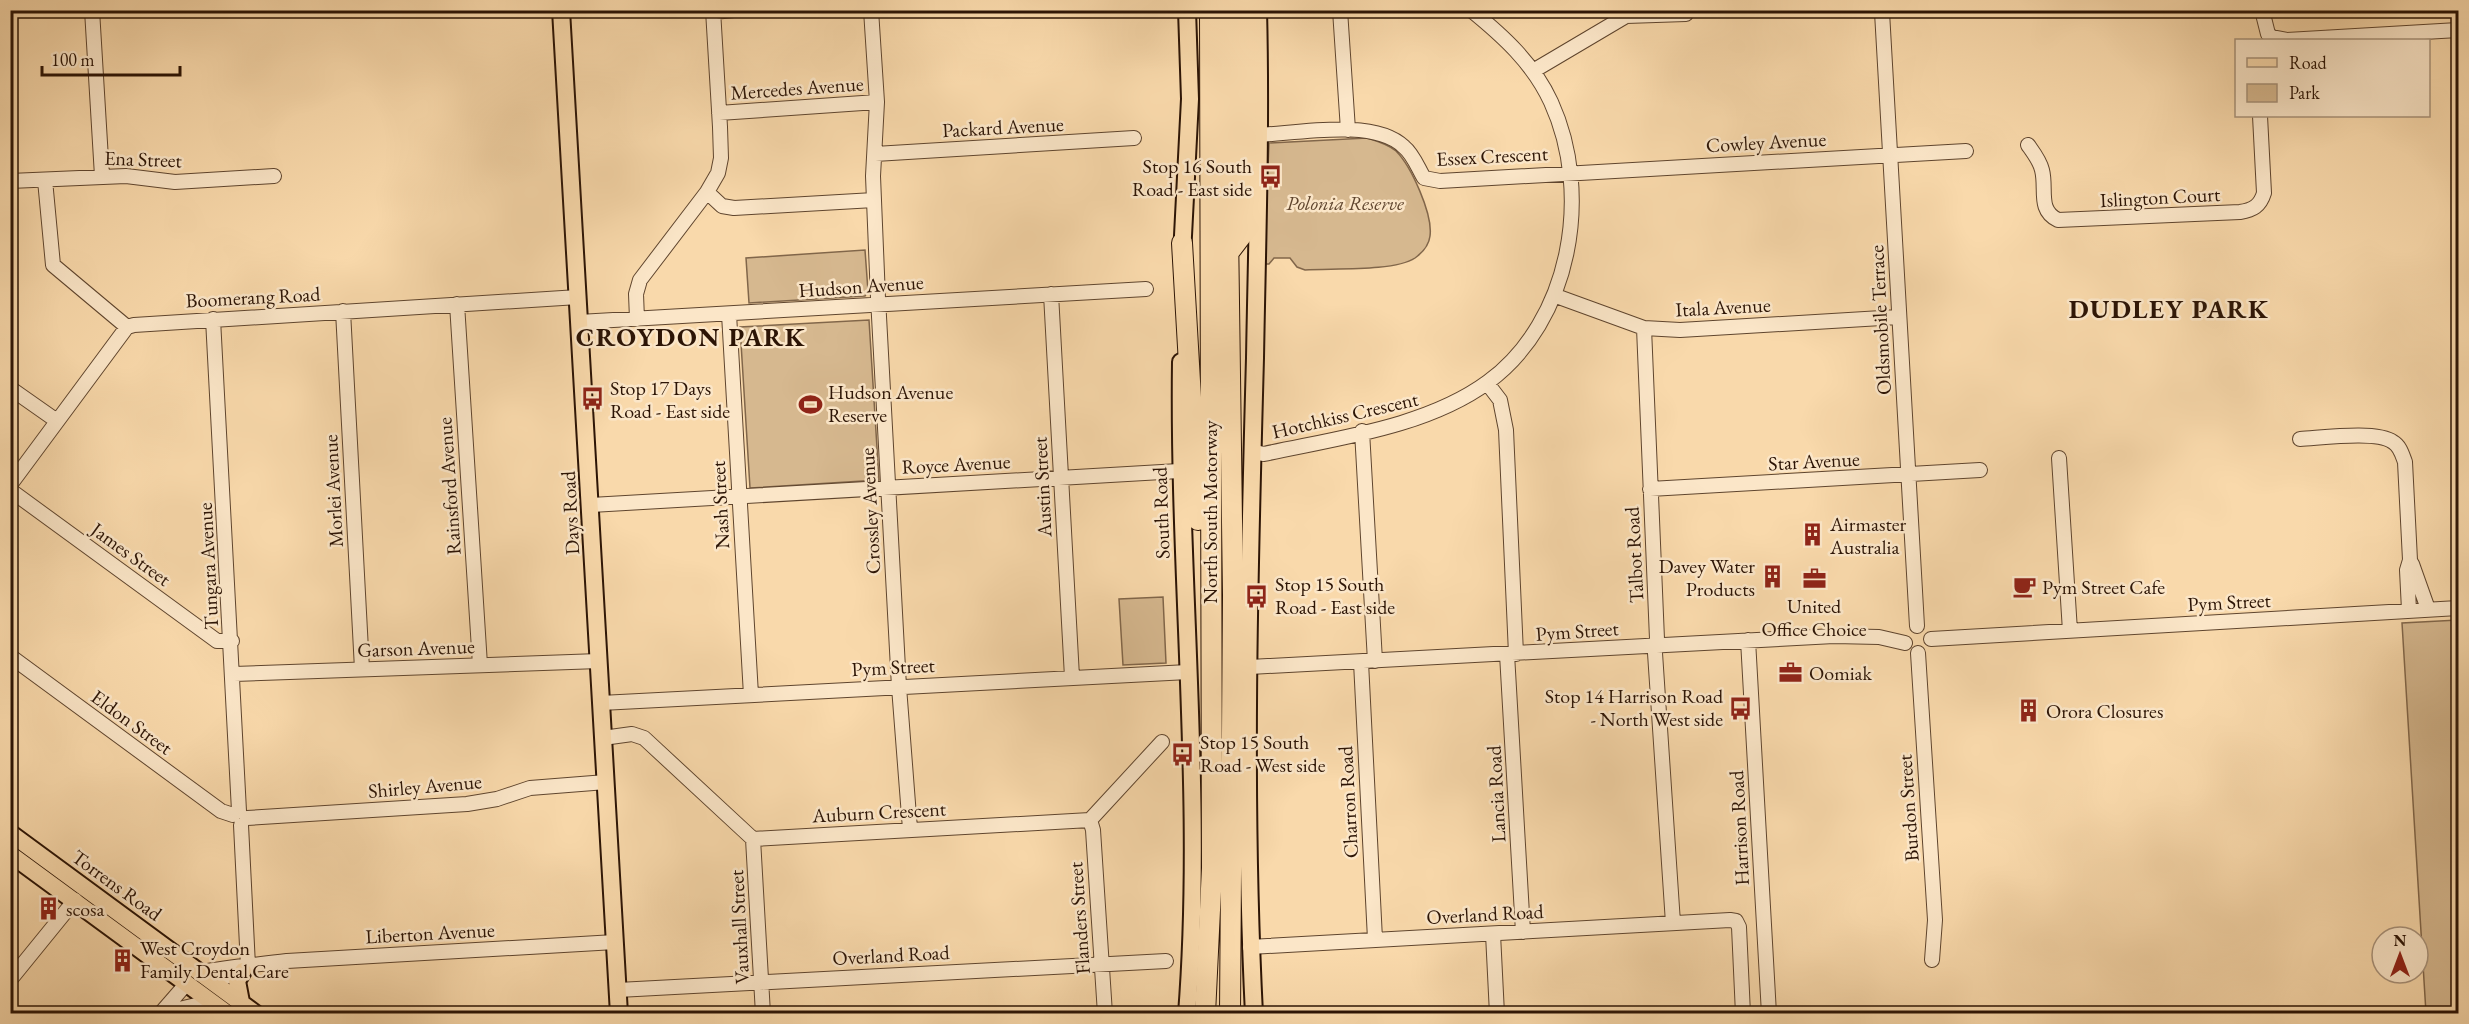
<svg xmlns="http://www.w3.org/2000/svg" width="2469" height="1024" font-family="'EB Garamond',serif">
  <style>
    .green { fill: #d6b88f; stroke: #81664a; stroke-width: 1.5 }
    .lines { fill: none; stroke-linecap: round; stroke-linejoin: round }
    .minor-casing { stroke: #5f452e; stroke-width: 16 }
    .major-casing { stroke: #2c1405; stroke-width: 20 }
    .highway-casing { stroke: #2c1405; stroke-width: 22 }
    .minor { stroke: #fbe6c8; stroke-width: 14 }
    .major { stroke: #f9d9ab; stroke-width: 16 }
    .highway { stroke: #f9d9ab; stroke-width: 20 }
    .labels { text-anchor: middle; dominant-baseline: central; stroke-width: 5; stroke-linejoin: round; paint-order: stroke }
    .street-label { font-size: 20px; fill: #2c1405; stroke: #fbe6c8 }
    .poi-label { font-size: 20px; fill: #2c1405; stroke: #fbe6c8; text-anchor: start }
    .park-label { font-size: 20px; font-style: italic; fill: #5f452e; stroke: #fbe6c8 }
    .district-label { font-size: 26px; font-weight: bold; letter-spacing: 1.5px; fill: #2c1405; stroke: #fbe6c8 }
  </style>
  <rect width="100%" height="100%" fill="#f9d9ab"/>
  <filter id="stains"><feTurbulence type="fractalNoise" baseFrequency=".00333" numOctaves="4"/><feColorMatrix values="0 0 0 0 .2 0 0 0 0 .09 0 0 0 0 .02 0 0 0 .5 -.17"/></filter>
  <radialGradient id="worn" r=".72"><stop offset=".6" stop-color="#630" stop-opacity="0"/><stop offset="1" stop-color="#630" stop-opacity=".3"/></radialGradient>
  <path class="green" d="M 1367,138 C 1377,141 1388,144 1396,151 C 1411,166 1433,214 1430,236 C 1429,245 1422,253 1415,258 C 1394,272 1331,268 1305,270 L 1297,267 L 1290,258 L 1274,258 L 1269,264 L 1264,264 L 1269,143 Z
    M 865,250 L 868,291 L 865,296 L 749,303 L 746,258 Z
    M 869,320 L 879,480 L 750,488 L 740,327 Z
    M 1163,597 L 1166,663 L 1123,665 L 1119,599 Z
    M 2458,620 L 2458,1013 L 2426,1013 L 2402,623 Z"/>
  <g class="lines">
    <defs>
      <path id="minor" d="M 92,10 L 102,176
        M 871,10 L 877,102 L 873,176 L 878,298 L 899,687 L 910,829
        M 1340,10 L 1348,130
        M 1743,10 L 1906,10
        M 2262,10 L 2268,34 L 2272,37
        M 713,12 L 734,10
        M 1882,12 L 1917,626
        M 2272,37 L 2287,40 L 2458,30
        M 1533,71 L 1626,16 L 1686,14
        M 719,113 L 877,102
        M 1260,135 C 1298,133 1375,118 1404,147 C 1413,154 1418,168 1424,178 L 1440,181 L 1966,151
        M 2028,145 C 2033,152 2040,161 2042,170 C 2047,189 2037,210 2058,220 L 2240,212 C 2253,210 2260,206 2264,193 L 2260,116
        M 875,154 L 1134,138
        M 45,180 L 53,265 L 127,327
        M 10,181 L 126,176 L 175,182 L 274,176
        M 707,192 L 722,206 L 734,208 L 874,200
        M 1051,294 L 1072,677
        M 1556,296 L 1644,328 L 1680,330 L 1898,317
        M 457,304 L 480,665
        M 343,311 L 362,669
        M 729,314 L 751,695
        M 213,319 L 239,811
        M 637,319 L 636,294 L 640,280 L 707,192 L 718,173 L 721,158 L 720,127 L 713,10
        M 579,322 L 1146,289
        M 1644,328 L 1657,639 L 1655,653 L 1673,923
        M 1487,383 L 1500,400 L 1506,430 L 1516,654
        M 10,388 L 57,421
        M 1362,431 L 1375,661
        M 2300,439 C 2321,438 2377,430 2393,442 C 2400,446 2402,454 2405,462 L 2410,560 L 2407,570 L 2409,610
        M 1253,452 L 1264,454 C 1337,438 1427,427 1488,382 C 1571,321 1593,194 1551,102 C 1533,63 1503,36 1471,10
        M 2059,458 L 2070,631
        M 10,485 L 127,327 L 134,325 L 578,297
        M 1650,489 L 1980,470
        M 10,490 L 217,641 L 232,641
        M 591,505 L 1179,471
        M 2412,564 L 2428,609
        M 1931,639 L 2458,608
        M 1748,640 L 1769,1014
        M 1918,653 L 1935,920 L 1932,960
        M 1507,654 L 1523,932
        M 10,656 L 221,811 L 233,815
        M 1361,662 L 1375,939
        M 1250,667 L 1834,636 L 1879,637 L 1905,643
        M 234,674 L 599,661
        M 601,703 L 1188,672
        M 603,738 L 632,734 L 644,738 L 753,839 L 1090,820 L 1162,742
        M 247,818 L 467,804 L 497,799 L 530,788 L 606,782
        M 1090,820 L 1093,830 L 1105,1014
        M 241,825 L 248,966
        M 753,839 L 763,1014
        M 1493,934 L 1497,1014
        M 1250,947 L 1730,920 L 1736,921 L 1739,927 L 1743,1014
        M 202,972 C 231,966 258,965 287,961 L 615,942
        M 10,980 L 75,900
        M 214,982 L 246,968
        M 618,990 L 1166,961
        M 175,1010 L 196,1005 L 219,1010
        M 160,1014 L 187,983"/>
      <path id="major" d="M 561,10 L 619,1014
        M 1182,255 L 1190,99 L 1187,10
        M 1181,362 C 1178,579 1204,797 1187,1014
        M 10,833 L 256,1014
        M 10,854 L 228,1014
        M 241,1002 L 237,981 L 243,971
        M 1254,1014 C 1243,796 1249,576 1255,358 C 1257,242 1261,126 1258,10"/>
      <path id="highway" d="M 1225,10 L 1233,595 L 1230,1014
        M 1182,243 L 1198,520
        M 1229,252 L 1242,235 L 1246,137 L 1244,10
        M 1205,1014 L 1212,868 L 1210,10"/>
    </defs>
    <use href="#minor" class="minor-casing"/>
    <use href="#major" class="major-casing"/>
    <use href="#highway" class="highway-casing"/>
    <use href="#minor" class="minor"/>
    <use href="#major" class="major"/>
    <use href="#highway" class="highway"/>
  </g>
  <defs>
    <symbol id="bus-bare" viewBox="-9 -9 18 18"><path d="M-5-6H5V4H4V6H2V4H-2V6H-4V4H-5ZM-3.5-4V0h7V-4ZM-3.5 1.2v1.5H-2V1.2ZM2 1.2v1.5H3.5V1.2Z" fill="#8f2418" stroke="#fbe6c8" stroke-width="2.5" paint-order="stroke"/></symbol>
    <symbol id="stadium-bare" viewBox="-9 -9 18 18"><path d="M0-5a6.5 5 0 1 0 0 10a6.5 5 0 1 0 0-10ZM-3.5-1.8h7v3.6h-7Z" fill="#8f2418" stroke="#fbe6c8" stroke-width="2.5" paint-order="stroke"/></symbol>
    <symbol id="building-bare" viewBox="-9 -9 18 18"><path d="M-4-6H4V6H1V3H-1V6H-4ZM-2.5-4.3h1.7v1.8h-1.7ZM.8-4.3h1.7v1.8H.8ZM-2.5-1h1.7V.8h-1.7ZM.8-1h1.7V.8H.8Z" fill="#8f2418" stroke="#fbe6c8" stroke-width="2.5" paint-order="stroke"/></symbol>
    <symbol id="office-bare" viewBox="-9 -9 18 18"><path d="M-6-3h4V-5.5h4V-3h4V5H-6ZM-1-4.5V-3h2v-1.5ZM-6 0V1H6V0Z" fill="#8f2418" stroke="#fbe6c8" stroke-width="2.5" paint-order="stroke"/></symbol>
    <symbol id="cafe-bare" viewBox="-9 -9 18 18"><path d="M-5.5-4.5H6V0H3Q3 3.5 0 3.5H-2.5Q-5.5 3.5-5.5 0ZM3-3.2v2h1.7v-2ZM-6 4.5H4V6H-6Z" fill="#8f2418" stroke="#fbe6c8" stroke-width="2.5" paint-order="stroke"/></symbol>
  </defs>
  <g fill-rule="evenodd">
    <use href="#bus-bare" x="1254" y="160" width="33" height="33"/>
    <use href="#bus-bare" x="576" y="382" width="33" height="33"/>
    <use href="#stadium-bare" x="794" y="388" width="33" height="33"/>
    <use href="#building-bare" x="1796" y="518" width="33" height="33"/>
    <use href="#building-bare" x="1756" y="560" width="33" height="33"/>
    <use href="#office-bare" x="1798" y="562" width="33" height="33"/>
    <use href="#cafe-bare" x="2008" y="570" width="33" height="33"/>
    <use href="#bus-bare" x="1240" y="580" width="33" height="33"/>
    <use href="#office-bare" x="1774" y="656" width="33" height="33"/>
    <use href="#bus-bare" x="1724" y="692" width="33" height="33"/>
    <use href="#building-bare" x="2012" y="694" width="33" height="33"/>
    <use href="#bus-bare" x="1166" y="738" width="33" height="33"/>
    <use href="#building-bare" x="32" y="892" width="33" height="33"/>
    <use href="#building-bare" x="106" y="944" width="33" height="33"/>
  </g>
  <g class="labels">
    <g class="street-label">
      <text transform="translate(797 88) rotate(-4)">Mercedes Avenue</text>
      <text transform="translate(1003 127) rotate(-3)">Packard Avenue</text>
      <text transform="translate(1766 142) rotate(-3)">Cowley Avenue</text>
      <text transform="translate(1492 156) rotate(-3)">Essex Crescent</text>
      <text transform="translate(143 159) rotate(2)">Ena Street</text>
      <text transform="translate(2160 197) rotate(-3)">Islington Court</text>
      <text transform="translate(861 286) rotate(-4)">Hudson Avenue</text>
      <text transform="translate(253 297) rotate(-3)">Boomerang Road</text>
      <text transform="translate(1723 307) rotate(-3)">Itala Avenue</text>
      <text transform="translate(1880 320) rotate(-93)">Oldsmobile Terrace</text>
      <text transform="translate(1345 415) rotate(-13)">Hotchkiss Crescent</text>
      <text transform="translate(1814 461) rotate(-3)">Star Avenue</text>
      <text transform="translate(956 464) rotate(-3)">Royce Avenue</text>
      <text transform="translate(449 486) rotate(-94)">Rainsford Avenue</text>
      <text transform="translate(1042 487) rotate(-93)">Austin Street</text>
      <text transform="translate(333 491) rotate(-93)">Morlei Avenue</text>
      <text transform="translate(720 505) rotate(-93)">Nash Street</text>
      <text transform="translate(870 511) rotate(-93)">Crossley Avenue</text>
      <text transform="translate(1210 512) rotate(-90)">North South Motorway</text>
      <text transform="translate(570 513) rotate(-93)">Days Road</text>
      <text transform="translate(1161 513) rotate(-92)">South Road</text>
      <text transform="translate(131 554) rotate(36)">James Street</text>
      <text transform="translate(1634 555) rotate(-93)">Talbot Road</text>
      <text transform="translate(208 566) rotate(-93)">Tungara Avenue</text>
      <text transform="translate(2229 602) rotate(-3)">Pym Street</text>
      <text transform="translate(1577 631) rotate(-4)">Pym Street</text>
      <text transform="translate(416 648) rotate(-2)">Garson Avenue</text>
      <text transform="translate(893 667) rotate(-3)">Pym Street</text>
      <text transform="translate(132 722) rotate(36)">Eldon Street</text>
      <text transform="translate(425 786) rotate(-5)">Shirley Avenue</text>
      <text transform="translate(1496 794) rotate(-93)">Lancia Road</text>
      <text transform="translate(1348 802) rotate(-93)">Charron Road</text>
      <text transform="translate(1908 808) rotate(-94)">Burdon Street</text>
      <text transform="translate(879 812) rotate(-3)">Auburn Crescent</text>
      <text transform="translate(1739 828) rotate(-93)">Harrison Road</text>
      <text transform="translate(117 885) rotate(36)">Torrens Road</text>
      <text transform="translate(1485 914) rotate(-3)">Overland Road</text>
      <text transform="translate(1079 918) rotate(-94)">Flanders Street</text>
      <text transform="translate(739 927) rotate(-93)">Vauxhall Street</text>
      <text transform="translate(430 933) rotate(-3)">Liberton Avenue</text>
      <text transform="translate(891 955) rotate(-3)">Overland Road</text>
    </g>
    <g class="poi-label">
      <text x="1252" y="166" text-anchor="end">Stop 16 South<tspan x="1252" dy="23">Road - East side</tspan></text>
      <text x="610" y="388">Stop 17 Days<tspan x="610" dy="23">Road - East side</tspan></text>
      <text x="828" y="392">Hudson Avenue<tspan x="828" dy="23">Reserve</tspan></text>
      <text x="1830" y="524">Airmaster<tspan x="1830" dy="23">Australia</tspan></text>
      <text x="1755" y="566" text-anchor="end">Davey Water<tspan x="1755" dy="23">Products</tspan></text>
      <text x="1275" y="584">Stop 15 South<tspan x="1275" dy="23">Road - East side</tspan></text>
      <text x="2042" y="587">Pym Street Cafe</text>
      <text x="1814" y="606" text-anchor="middle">United<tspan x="1814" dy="23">Office Choice</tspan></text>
      <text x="1809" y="673">Oomiak</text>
      <text x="1723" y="696" text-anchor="end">Stop 14 Harrison Road<tspan x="1723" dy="23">- North West side</tspan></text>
      <text x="2046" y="711">Orora Closures</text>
      <text x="1200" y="742">Stop 15 South<tspan x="1200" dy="23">Road - West side</tspan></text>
      <text x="66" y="909">scosa</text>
      <text x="140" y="948">West Croydon<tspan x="140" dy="23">Family Dental Care</tspan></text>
    </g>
    <g class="park-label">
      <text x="1345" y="203">Polonia Reserve</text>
    </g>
    <g class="district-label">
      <text x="2169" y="309">DUDLEY PARK</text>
      <text x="691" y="337">CROYDON PARK</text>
    </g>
  </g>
  <rect width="2469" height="1024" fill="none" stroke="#f9d9ab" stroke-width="36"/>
  <rect x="12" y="12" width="2445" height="1000" fill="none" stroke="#2c1405" stroke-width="3"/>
  <rect x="18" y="18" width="2433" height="988" fill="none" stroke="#2c1405" stroke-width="1.5"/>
  <rect x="2235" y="39" width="195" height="78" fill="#fbe6c8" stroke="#a8927a" stroke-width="1.5"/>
  <rect x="2247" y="58" width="30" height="9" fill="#f9d9ab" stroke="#a8927a" stroke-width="1.5"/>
  <text x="2289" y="69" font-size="18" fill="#2c1405">Road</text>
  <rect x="2247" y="84" width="30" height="18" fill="#d6b88f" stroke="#a8927a" stroke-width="1.5"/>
  <text x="2289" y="99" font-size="18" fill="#2c1405">Park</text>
  <g transform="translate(2400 955)"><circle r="28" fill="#fbe6c8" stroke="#a8927a" stroke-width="1.5"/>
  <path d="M0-4.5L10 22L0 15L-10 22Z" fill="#8f2418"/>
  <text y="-9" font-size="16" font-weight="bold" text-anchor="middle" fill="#2c1405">N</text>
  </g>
  <path d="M42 66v9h138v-9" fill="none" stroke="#2c1405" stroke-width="3"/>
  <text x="51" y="66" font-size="18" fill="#2c1405" stroke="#fbe6c8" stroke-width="4.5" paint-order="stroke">100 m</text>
  <rect width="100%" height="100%" filter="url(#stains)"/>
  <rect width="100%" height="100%" fill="url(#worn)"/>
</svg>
